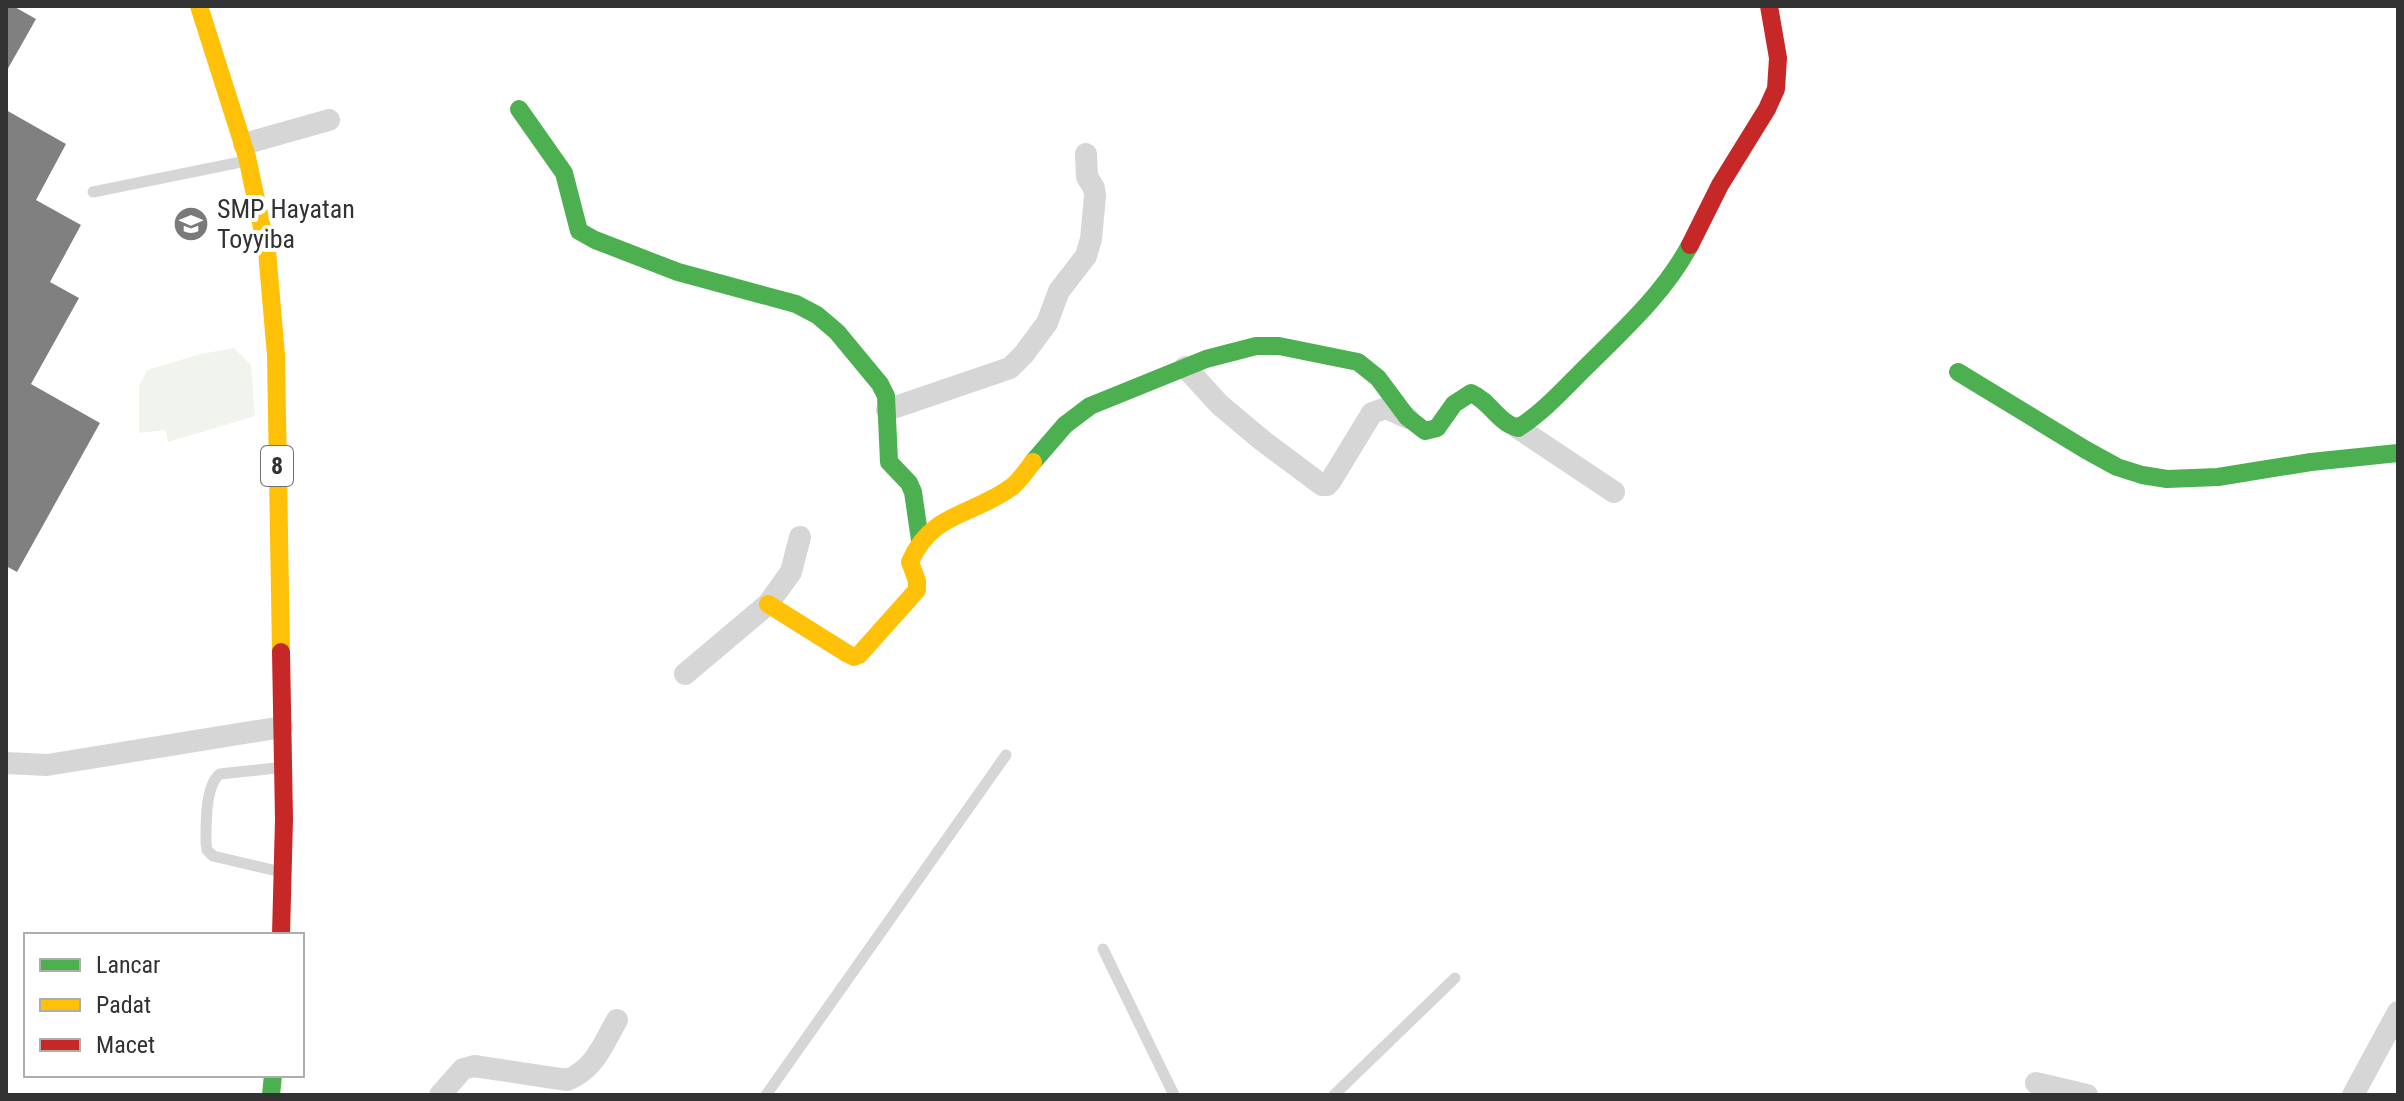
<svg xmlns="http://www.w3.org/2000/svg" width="2404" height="1101" font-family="'Roboto Condensed',sans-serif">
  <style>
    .grass { fill: #f1f4ed }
    .building { fill: #808080 }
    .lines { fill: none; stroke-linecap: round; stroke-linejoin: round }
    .lane { stroke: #d6d6d6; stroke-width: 11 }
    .street { stroke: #d6d6d6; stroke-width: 22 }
    .fast { stroke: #4caf50; stroke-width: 18 }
    .slow { stroke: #ffc107; stroke-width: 18 }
    .jam { stroke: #c62828; stroke-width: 18 }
    .labels { text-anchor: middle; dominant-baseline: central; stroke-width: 8; stroke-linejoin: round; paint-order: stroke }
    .shield { fill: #fff; stroke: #707070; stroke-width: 2 }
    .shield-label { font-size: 24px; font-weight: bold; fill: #323232 }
    .poi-label { font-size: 26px; fill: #323232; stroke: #fff; text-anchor: start }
  </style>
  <rect width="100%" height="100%" fill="#fff"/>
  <path class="grass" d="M 234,348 L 251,365 L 255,416 L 168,442 L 166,430 L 139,433 L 139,386 L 147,370 L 201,354 Z"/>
  <path class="building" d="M 6,6 L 13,6 L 36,19 L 6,72 Z
    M 6,110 L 66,144 L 36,200 L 81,225 L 50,282 L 79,298 L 31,384 L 100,423 L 17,572 L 6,566 Z"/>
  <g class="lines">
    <path class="lane" d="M 93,192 L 241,162
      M 276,768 L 220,774 C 205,785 206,825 206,843 L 207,850 L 213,856 L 277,871
      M 1103,949 L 1174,1095
      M 766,1095 L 1006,755
      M 1334,1095 L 1455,978"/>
    <path class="street" d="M 244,144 L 329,120
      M 1185,367 L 1220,405 L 1263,441 L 1322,485 L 1327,485 L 1330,482 L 1372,413 L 1386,408 L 1408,418
      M 887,410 L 1010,368 L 1024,354 L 1047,323 L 1059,291 L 1086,256 L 1091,239 L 1095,196 L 1094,188 L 1087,177 L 1086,154
      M 1518,428 L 1614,492
      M 685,674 L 768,604 L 791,572 L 800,537
      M 6,763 L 47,765 L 282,727
      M 2036,1083 L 2087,1095
      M 440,1095 L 463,1069 L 474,1066 L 567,1080 C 595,1069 603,1044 617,1020
      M 2353,1095 L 2398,1012"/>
    <path class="fast" d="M 519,109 L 564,173 L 579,231 L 595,240 L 678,272 L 796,304 L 817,315 L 837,332 L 880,384 L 886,396 L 889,462 L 909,483 L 913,492 L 920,540
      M 1958,372 L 2086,450 L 2117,467 L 2142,475 L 2167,479 L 2218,477 L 2311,462 L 2398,453
      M 1033,462 L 1065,425 L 1090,406 L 1206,359 L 1256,346 L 1279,346 L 1358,362 L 1378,378 L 1407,417 L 1425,431 L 1437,428 L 1454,404 L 1471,393 C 1490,401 1498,423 1518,428 C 1542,413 1562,391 1582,371 C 1621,332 1664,294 1690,245
      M 271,1095 L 273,1075"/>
    <path class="slow" d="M 199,6 L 247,157 L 267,251 L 276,355 L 281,652
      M 768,604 L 848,654 L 854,657 L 859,655 L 917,590 L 917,581 L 910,562 C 932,511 974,516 1013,486 C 1021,479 1027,470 1033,462"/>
    <path class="jam" d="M 1690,245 L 1720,185 L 1767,109 L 1776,89 L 1778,58 L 1769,6
      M 281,652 L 284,819 L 281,935"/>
  </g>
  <defs>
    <symbol id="school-disc" viewBox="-11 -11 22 22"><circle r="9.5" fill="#7a7a7a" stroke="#fff"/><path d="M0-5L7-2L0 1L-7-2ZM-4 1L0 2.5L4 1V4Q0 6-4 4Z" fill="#fff"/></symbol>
  </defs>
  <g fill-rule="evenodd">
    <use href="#school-disc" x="171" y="204" width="40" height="40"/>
  </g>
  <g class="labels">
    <rect class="shield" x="261" y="446" width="32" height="40" rx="6"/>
    <g class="shield-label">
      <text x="277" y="466">8</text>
    </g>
    <g class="poi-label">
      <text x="217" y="209">SMP Hayatan<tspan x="217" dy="30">Toyyiba</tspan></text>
    </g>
  </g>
  <rect width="2404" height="1101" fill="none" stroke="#323232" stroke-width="16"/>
  <rect x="24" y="933" width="280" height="144" fill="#ffffff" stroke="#adadad" stroke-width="2"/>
  <rect x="40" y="959" width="40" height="12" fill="#4caf50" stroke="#adadad" stroke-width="2"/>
  <text x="96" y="973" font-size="24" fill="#323232">Lancar</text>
  <rect x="40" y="999" width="40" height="12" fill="#ffc107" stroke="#adadad" stroke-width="2"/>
  <text x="96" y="1013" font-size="24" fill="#323232">Padat</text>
  <rect x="40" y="1039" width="40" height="12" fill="#c62828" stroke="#adadad" stroke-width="2"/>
  <text x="96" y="1053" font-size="24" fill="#323232">Macet</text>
</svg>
